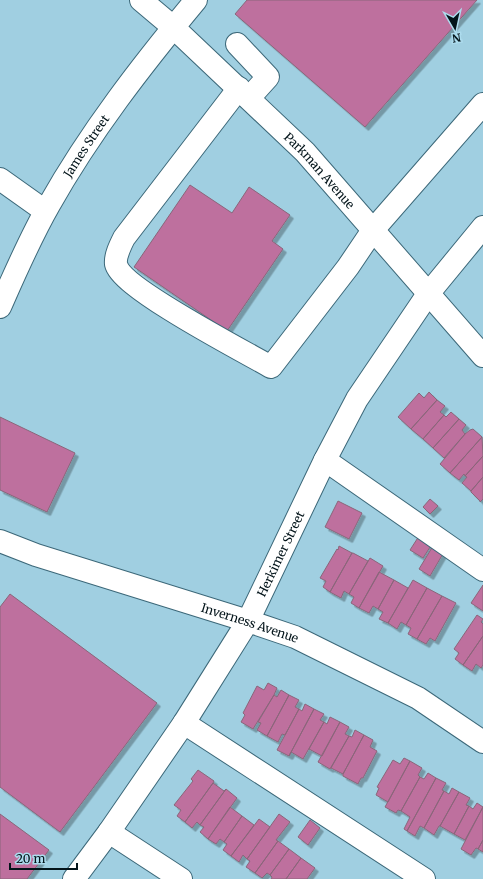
<svg xmlns="http://www.w3.org/2000/svg" width="483" height="879" font-family="Merriweather,serif">
  <style>
    .building { fill: #be6f9e; stroke: #8a667a; filter: url(#shadow) }
    .lines { fill: none; stroke-linecap: round; stroke-linejoin: round }
    .minor-casing { stroke: #3c6879; stroke-width: 24 }
    .minor { stroke: #fff; stroke-width: 22 }
    .labels { text-anchor: middle; dominant-baseline: central; stroke-width: 3; stroke-linejoin: round; paint-order: stroke }
    .street-label { font-size: 12px; fill: #03141a; stroke: #addcee }
  </style>
  <defs>
    <filter id="shadow"><feDropShadow dx="3.5" dy="3.5" stdDeviation="0" flood-color="#0004"/></filter>
  </defs>
  <rect width="100%" height="100%" fill="#a0cfe1"/>
  <path class="building" d="M 247,0 L 477,0 L 365,127 L 235,14 Z
    M 190,185 L 232,213 L 249,187 L 290,215 L 272,241 L 283,249 L 227,331 L 134,267 Z
    M 429,392 L 437,400 L 411,429 L 398,417 L 419,393 L 424,398 Z
    M 437,400 L 445,406 L 440,412 L 444,415 L 423,439 L 411,429 Z
    M 451,412 L 459,419 L 433,448 L 423,439 L 444,415 L 446,417 Z
    M 0,417 L 75,453 L 47,512 L 0,490 Z
    M 459,419 L 466,425 L 462,430 L 465,434 L 444,458 L 433,448 Z
    M 473,429 L 482,437 L 450,473 L 440,464 L 465,434 L 470,430 Z
    M 482,437 L 483,456 L 465,476 L 464,474 L 459,480 L 450,473 Z
    M 483,456 L 483,477 L 471,491 L 462,483 L 467,477 L 465,476 Z
    M 483,477 L 483,499 L 480,502 L 480,501 L 471,492 L 471,491 Z
    M 430,499 L 438,506 L 430,514 L 423,507 Z
    M 338,501 L 362,513 L 349,539 L 325,527 Z
    M 419,536 L 432,544 L 423,558 L 410,550 Z
    M 339,546 L 352,553 L 330,592 L 323,587 L 326,581 L 320,578 L 337,549 L 338,550 Z
    M 433,546 L 444,552 L 430,576 L 419,569 Z
    M 352,553 L 353,553 L 368,561 L 349,594 L 344,591 L 341,598 L 330,592 Z
    M 370,558 L 383,566 L 359,608 L 351,603 L 354,597 L 349,594 Z
    M 379,572 L 394,580 L 378,609 L 373,606 L 369,613 L 359,608 Z
    M 394,580 L 408,588 L 388,623 L 379,619 L 383,612 L 378,609 Z
    M 413,580 L 427,588 L 406,625 L 401,622 L 397,629 L 388,623 Z
    M 483,585 L 483,611 L 471,603 Z
    M 427,588 L 442,596 L 417,639 L 408,634 L 411,628 L 406,625 Z
    M 10,594 L 157,703 L 60,832 L 0,787 L 0,607 Z
    M 442,596 L 456,603 L 435,641 L 430,638 L 426,644 L 417,639 Z
    M 477,615 L 483,619 L 481,622 L 483,624 L 483,636 L 463,665 L 455,659 L 459,653 L 454,649 Z
    M 483,636 L 483,665 L 481,668 L 476,664 L 472,671 L 463,665 Z
    M 268,683 L 277,688 L 274,695 L 253,729 L 241,722 L 245,715 L 243,713 L 257,686 L 264,690 Z
    M 281,690 L 289,695 L 267,736 L 257,730 L 261,723 L 258,722 L 274,695 L 277,697 Z
    M 289,695 L 299,700 L 295,707 L 299,709 L 285,735 L 282,734 L 278,742 L 267,736 Z
    M 305,704 L 314,709 L 289,756 L 277,750 L 299,709 L 302,711 Z
    M 314,709 L 324,714 L 320,720 L 324,722 L 303,759 L 291,752 L 289,756 Z
    M 330,717 L 340,722 L 322,756 L 309,749 L 324,722 L 327,724 Z
    M 340,722 L 349,727 L 345,734 L 349,736 L 330,769 L 318,762 Z
    M 355,730 L 364,735 L 343,774 L 331,768 L 349,736 L 352,737 Z
    M 364,735 L 373,740 L 370,747 L 377,751 L 363,778 L 361,778 L 358,784 L 343,776 L 343,774 Z
    M 404,758 L 410,761 L 388,802 L 376,795 L 379,788 L 377,787 L 393,760 L 400,764 Z
    M 410,761 L 422,768 L 418,775 L 420,777 L 401,811 L 398,810 L 396,813 L 385,807 Z
    M 198,770 L 214,781 L 213,783 L 185,822 L 177,816 L 181,810 L 174,805 L 193,781 L 191,779 Z
    M 428,773 L 436,778 L 407,831 L 404,829 L 410,817 L 401,811 L 420,777 L 424,779 Z
    M 436,778 L 446,783 L 442,790 L 444,791 L 424,828 L 420,826 L 415,836 L 407,831 Z
    M 213,783 L 224,791 L 226,789 L 200,825 L 197,822 L 192,828 L 185,822 Z
    M 452,788 L 459,792 L 440,826 L 439,826 L 434,835 L 424,828 L 444,791 L 449,794 Z
    M 226,789 L 237,798 L 208,839 L 200,832 L 204,827 L 200,825 Z
    M 459,792 L 470,798 L 466,805 L 469,806 L 454,834 L 440,826 Z
    M 477,803 L 483,807 L 465,840 L 454,834 L 469,806 L 473,809 Z
    M 230,807 L 242,816 L 224,842 L 220,839 L 216,844 L 208,839 Z
    M 483,807 L 483,840 L 478,849 L 476,848 L 471,855 L 461,849 Z
    M 0,814 L 49,850 L 27,879 L 0,879 Z
    M 279,814 L 290,822 L 276,840 L 278,841 L 255,873 L 246,867 L 250,861 L 247,859 Z
    M 242,816 L 254,825 L 231,856 L 223,850 L 227,844 L 224,842 Z
    M 259,819 L 270,827 L 247,859 L 243,855 L 239,862 L 231,856 Z
    M 310,820 L 320,828 L 308,845 L 298,837 Z
    M 483,840 L 483,852 L 478,849 Z
    M 278,841 L 289,849 L 270,875 L 267,873 L 262,878 L 255,873 Z
    M 289,849 L 301,858 L 286,879 L 271,879 L 272,877 L 270,875 Z
    M 301,858 L 315,868 L 307,879 L 286,879 Z"/>
  <g class="lines">
    <defs>
      <g id="minor">
        <path id="s1" d="M 141,0 L 173,27 L 305,152 L 483,356"/>
        <path d="M 237,44 L 268,77 L 249,98"/>
        <path d="M 239,88 L 124,238 C 120,246 115,256 116,264 C 121,288 245,352 271,367 L 348,267 L 373,230 L 483,104"/>
        <path d="M 0,179 L 45,211"/>
        <path id="s2" d="M 0,307 C 15,273 30,238 49,205 C 90,132 142,65 196,0"/>
        <path d="M 325,460 L 483,570"/>
        <path id="s3" d="M 0,541 L 36,555 L 248,621 L 295,637 L 418,698 L 483,742"/>
        <path d="M 184,723 L 424,879"/>
        <path d="M 109,832 L 181,879"/>
        <path id="s4" d="M 74,879 L 109,832 L 184,723 L 248,621 L 325,460 L 357,399 L 428,294 L 483,227"/>
      </g>
    </defs>
    <use href="#minor" class="minor-casing"/>
    <use href="#minor" class="minor"/>
  </g>
  <g class="labels">
    <g class="street-label">
      <text stroke="none"><textPath href="#s2" startOffset="183">James Street</textPath></text>
      <text stroke="none"><textPath href="#s1" startOffset="247">Parkman Avenue</textPath></text>
      <text stroke="none"><textPath href="#s4" startOffset="386">Herkimer Street</textPath></text>
      <text stroke="none"><textPath href="#s3" startOffset="263">Inverness Avenue</textPath></text>
    </g>
  </g>
  <g transform="translate(455 28) rotate(171)" stroke="#addcee" stroke-width="3" paint-order="stroke">
  <path d="M0-3L7 15L0 10L-7 15Z" fill="#03141a"/>
  <text y="-6" font-size="11" font-weight="bold" text-anchor="middle" fill="#03141a">N</text>
  </g>
  <path d="M10 863v6h67v-6" fill="none" stroke="#03141a" stroke-width="2"/>
  <text x="16" y="863" font-size="12" fill="#03141a" stroke="#addcee" stroke-width="3" paint-order="stroke">20 m</text>
</svg>
